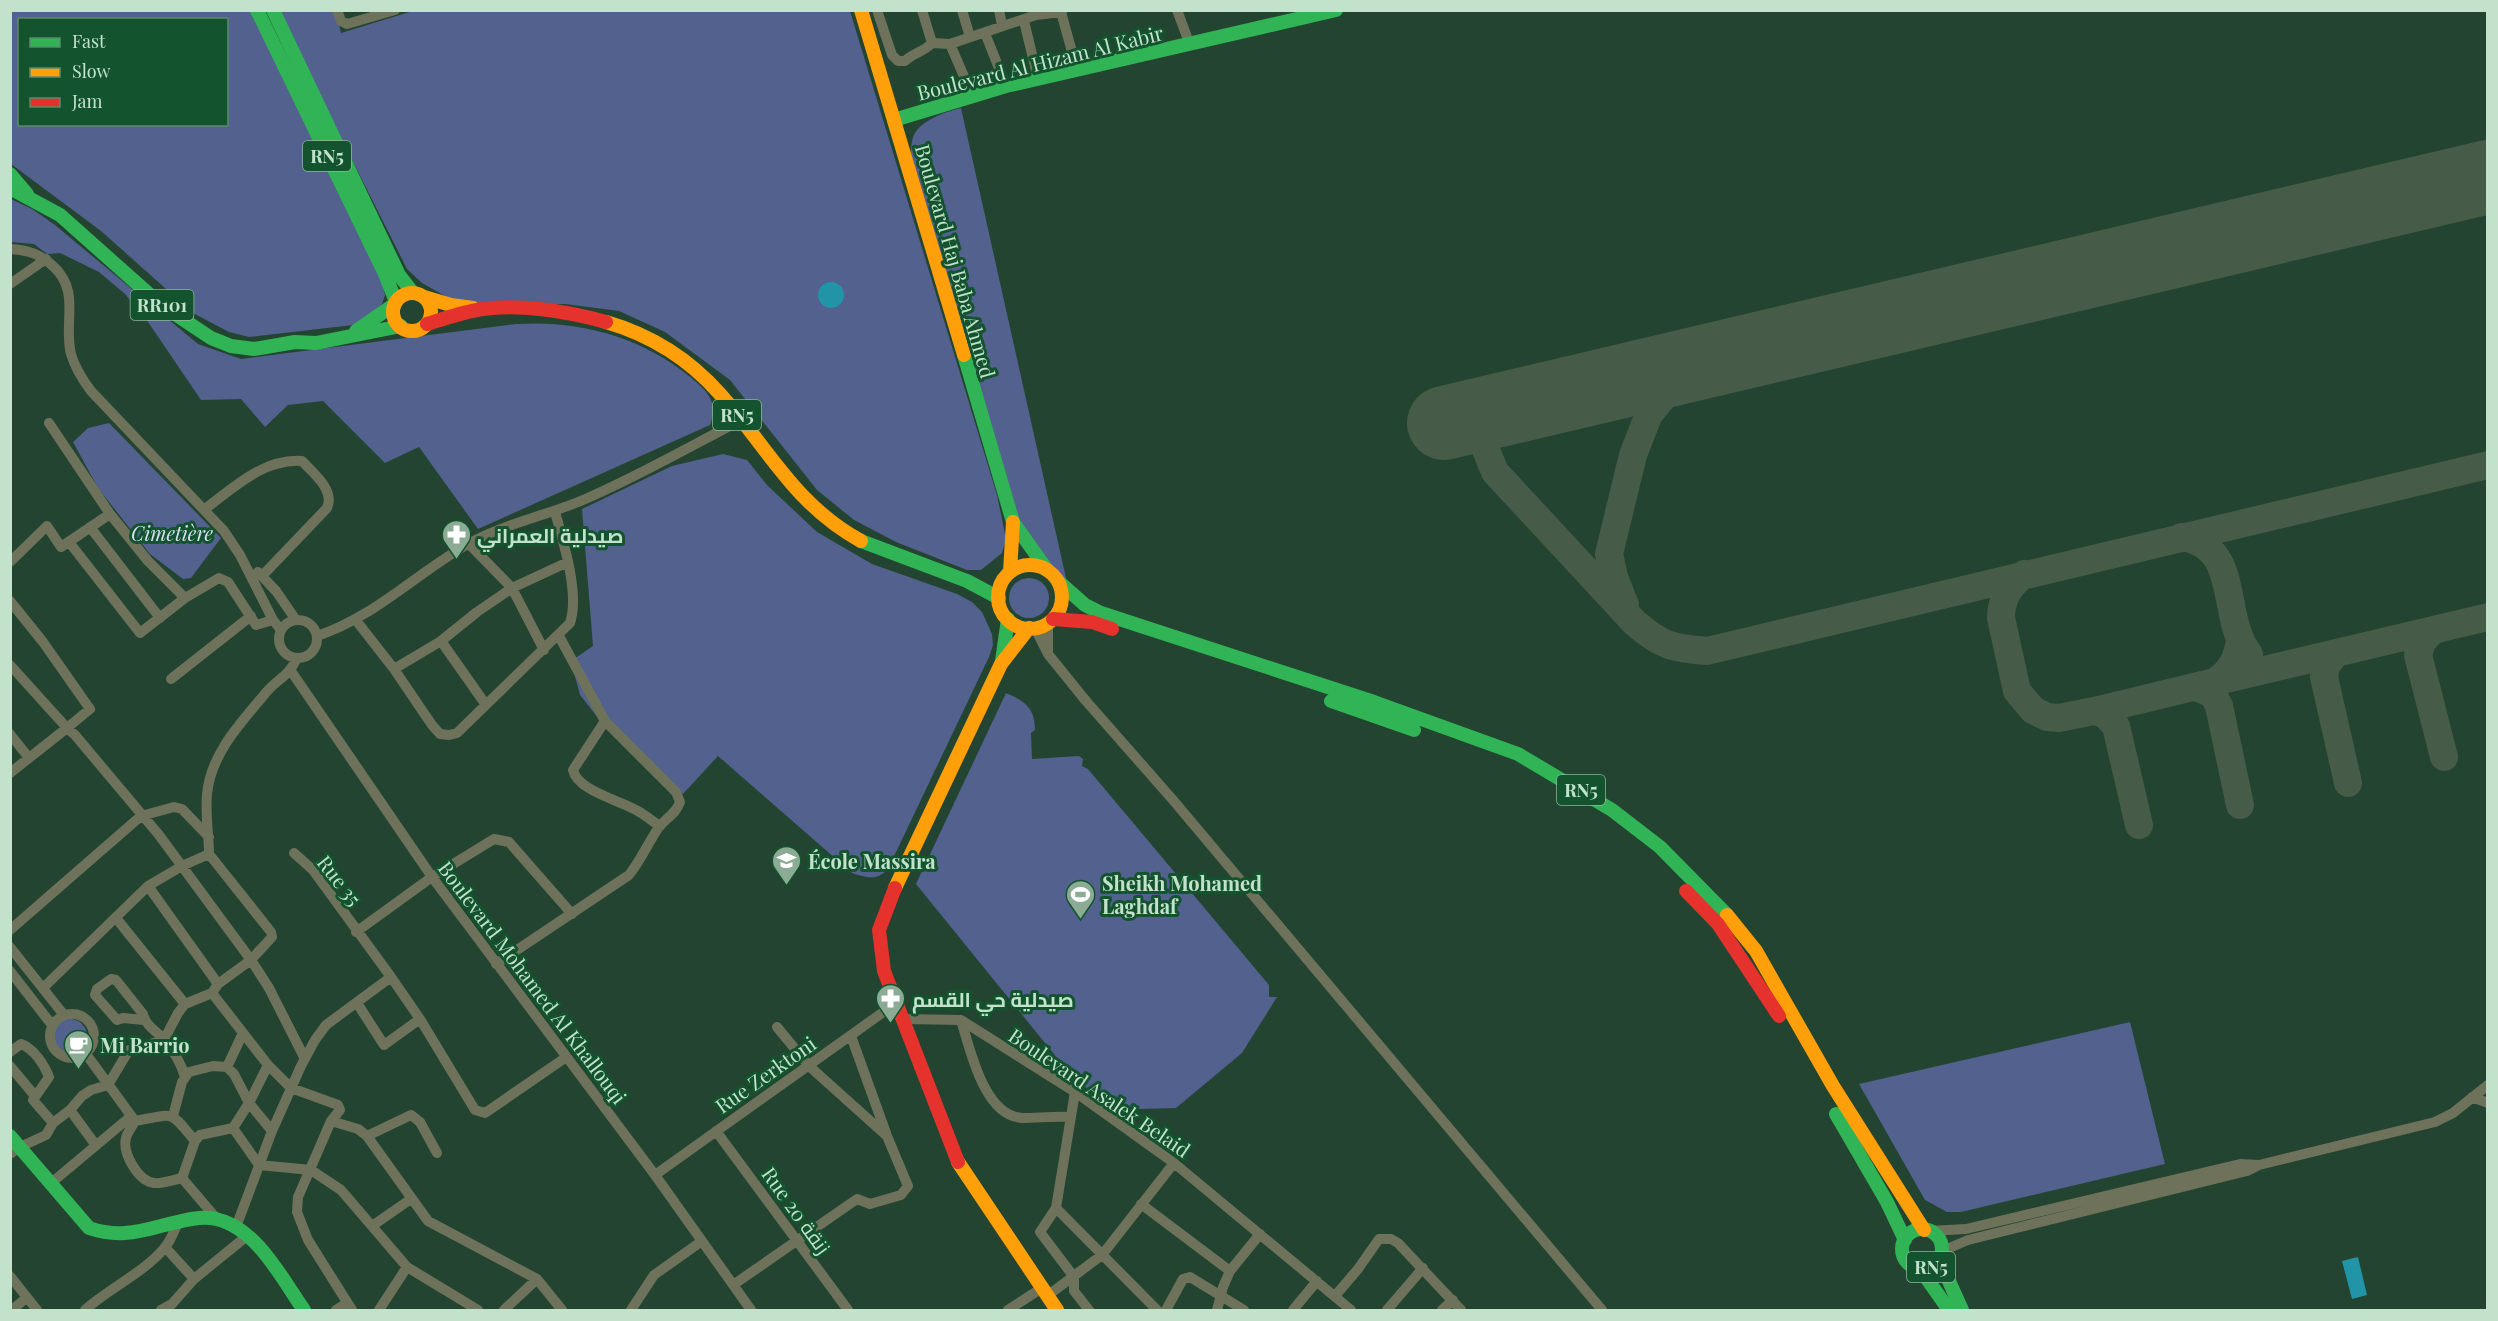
<svg xmlns="http://www.w3.org/2000/svg" width="2498" height="1321" font-family="'Playfair Display',Cairo,serif">
  <style>
    .green { fill: #52618d; fill-rule: evenodd }
    .water { fill: #2195a7 }
    .lines { fill: none; stroke-linecap: round; stroke-linejoin: round }
    .taxiway { stroke: #465b48; stroke-width: 28 }
    .runway { stroke: #465b48; stroke-width: 74 }
    .street { stroke: #6e725b; stroke-width: 10 }
    .fast { stroke: #30b455; stroke-width: 14 }
    .slow { stroke: #ff9f0a; stroke-width: 14 }
    .jam { stroke: #e5322d; stroke-width: 14 }
    .labels { text-anchor: middle; dominant-baseline: central; stroke-width: 6; stroke-linejoin: round; paint-order: stroke }
    .shield { fill: #13532e; stroke: #8eb79c; stroke-width: 1.5 }
    .shield-label { font-size: 18px; font-weight: bold; fill: #c3e2cb }
    .street-label { font-size: 20px; fill: #c3e2cb; stroke: #13532e }
    .park-label { font-size: 20px; font-style: italic; fill: #d9dff7; stroke: #13532e }
    .poi-label { font-size: 20px; font-weight: bold; fill: #c3e2cb; stroke: #13532e; text-anchor: start }
  </style>
  <rect width="100%" height="100%" fill="#224430"/>
  <path class="green" d="M 416,10 L 850,11 L 997,495 L 1006,539 L 1002,553 L 981,570 L 967,570 L 896,542 L 854,520 L 817,490 L 730,380 L 665,332 L 619,311 L 565,304 L 469,304 L 447,297 L 422,283 L 407,269 L 277,11 L 336,11 L 341,33 Z
    M 10,11 L 252,11 L 381,278 L 385,295 L 382,304 L 362,324 L 249,337 L 229,332 L 193,313 L 101,231 L 11,164 ZM 20,20 L 226,20 L 226,124 L 20,124 Z
    M 961,108 L 1068,587 L 1042,556 L 1014,510 L 910,157 C 911,151 911,143 913,137 C 920,120 945,112 961,108 Z
    M 11,199 L 32,209 L 55,225 L 198,344 L 241,359 L 516,324 C 578,320 640,336 689,376 C 707,391 719,401 710,425 L 478,529 L 419,447 L 385,463 L 323,401 L 288,405 L 265,427 L 241,399 L 201,400 L 146,319 L 125,294 L 99,272 L 60,253 L 47,254 L 34,244 L 11,242 Z
    M 109,423 L 221,538 L 191,578 L 183,579 L 150,554 L 98,488 L 73,442 L 88,428 Z
    M 723,454 L 747,460 L 767,485 L 817,532 L 872,564 L 957,594 L 972,602 L 982,612 L 992,634 L 993,645 L 989,657 L 888,869 C 877,881 867,878 852,873 L 718,756 L 683,794 L 606,728 L 580,695 L 571,661 L 593,646 L 582,509 L 672,466 Z
    M1009 598a20 20 0 1 1 40 0a20 20 0 1 1-40 0Z
    M 1006,693 C 1025,701 1035,708 1035,730 L 1031,733 L 1032,759 L 1079,756 L 1083,759 L 1082,766 L 1088,769 L 1269,985 L 1269,997 L 1277,997 L 1242,1053 L 1176,1108 L 1139,1109 L 1130,1118 L 1075,1080 L 916,884 Z
    M53 1036a17 17 0 1 1 34 0a17 17 0 1 1-34 0Z
    M 2130,1022 L 2165,1164 L 1961,1212 L 1947,1212 L 1925,1200 L 1859,1084 Z"/>
  <path class="water" d="M818 295a13 13 0 1 1 26 0a13 13 0 1 1-26 0Z
    M 2358,1257 L 2367,1295 L 2352,1299 L 2342,1261 Z"/>
  <g class="lines">
    <path class="taxiway" d="M 1472,416 L 1495,472 L 1635,623 C 1662,646 1672,648 1707,651 L 2488,465
      M 2181,537 C 2243,546 2219,617 2249,654
      M 2024,574 C 2009,586 2001,599 2001,618 L 2017,691 L 2033,710 L 2047,717 L 2059,718 L 2094,711 L 2214,682 C 2231,673 2238,658 2240,639
      M 1625,605 L 1614,577 L 1609,554 L 1633,455 L 1649,414 L 1670,389 L 1685,373 L 1720,358
      M 2431,632 L 2422,642 L 2418,655 L 2444,757
      M 2335,654 L 2326,666 L 2324,677 L 2348,783
      M 2214,682 L 2488,617
      M 2196,687 L 2213,694 L 2219,706 L 2240,805
      M 2094,711 L 2105,714 L 2116,726 L 2139,825"/>
    <path class="runway" d="M 1444,423 L 2488,177"/>
    <path class="street" d="M 337,10 L 341,21 L 347,24 L 395,10
      M 877,10 L 892,55 L 898,61 L 905,61 C 914,52 924,52 932,43 L 950,44 L 1036,15 L 1061,12
      M 922,10 L 932,43
      M 962,10 L 970,37
      M 999,10 L 1002,25
      M 1063,10 L 1061,12 L 1077,70
      M 1177,10 L 1190,45
      M 1024,21 L 1038,79
      M 985,33 L 1006,86
      M 950,44 L 972,95
      M 10,249 C 28,250 40,254 53,266 C 81,291 63,323 71,354 C 75,368 82,379 91,391 L 224,531 L 240,555 L 273,620 L 281,630
      M 10,284 L 46,259
      M 49,423 L 110,514
      M 205,509 C 233,488 264,458 302,461 C 314,474 335,490 327,508 L 262,576
      M 90,527 L 160,618
      M 69,542 L 140,633 L 185,598 L 219,578 L 228,582 L 256,625 L 273,620
      M 469,544 L 512,588 L 544,650
      M 10,562 L 47,526 L 61,547 L 110,514 L 148,561 L 185,598
      M 258,572 L 276,591 L 296,620
      M 10,601 L 43,642 L 90,709 L 67,728 L 10,665
      M 355,619 L 394,669 L 432,725 L 440,734 L 449,735 L 457,733 L 570,623 C 580,594 563,541 555,512
      M279 639a19 19 0 1 1 38 0a19 19 0 1 1-38 0Z
      M 1048,624 L 1048,651
      M 1035,628 L 1048,654 L 1086,701 L 1173,800 L 1602,1310
      M 317,636 C 373,618 417,573 468,544 C 504,524 545,516 583,500 C 637,477 689,447 741,420
      M 559,636 L 605,721 L 573,770 C 577,790 618,800 636,810 C 644,814 652,821 660,826
      M 441,641 L 486,705
      M 394,669 L 441,641 L 477,612 L 512,588 L 568,562
      M 291,671 L 432,877 L 655,1175 L 751,1310
      M 171,679 L 251,616
      M 10,734 L 29,758
      M 10,773 L 67,728 L 75,735 L 159,835 L 251,960 L 269,988 L 305,1059
      M 294,853 L 313,870 L 391,977 L 420,1019 L 475,1110 L 485,1113 L 565,1058
      M 148,886 L 218,984
      M 116,918 L 185,1004
      M 10,930 L 141,816 L 174,807 L 182,809 L 209,837
      M 356,932 L 432,877 L 494,839 L 509,842 L 572,914
      M 10,947 L 64,1015
      M 496,964 L 629,875 C 641,860 648,843 659,827 C 666,818 676,814 680,802 L 676,792 L 605,721
      M 10,971 L 52,1025
      M 43,988 L 148,886 L 182,866 L 209,854 C 209,835 205,814 207,794 C 211,754 239,725 264,695 C 276,679 288,678 297,658
      M 212,993 L 268,1065 L 291,1088 L 338,1105 L 340,1110 L 331,1121
      M 357,1003 L 384,1045 L 420,1019
      M50 1036a22 22 0 1 1 44 0a22 22 0 1 1-44 0Z
      M 904,1019 L 961,1020 L 1075,1092 L 1174,1163 L 1351,1310
      M 144,1020 L 123,1018 L 117,1020 L 95,995 L 97,989 L 111,979 L 116,980 L 143,1014 C 145,1025 156,1031 164,1039 C 174,1051 181,1063 185,1077
      M 961,1020 C 970,1049 984,1117 1023,1118 C 1038,1118 1054,1116 1070,1117
      M 851,1036 L 886,1133
      M 10,1052 L 21,1044 C 34,1049 44,1064 49,1077 L 33,1100 L 53,1123
      M 86,1054 L 135,1121
      M 268,1065 L 249,1103 L 272,1131
      M 10,1066 L 35,1096
      M 227,1067 L 243,1033
      M 1075,1092 L 1056,1208 L 1040,1232 L 1074,1277 L 1074,1291 L 1089,1310
      M 2472,1097 L 2488,1103
      M 70,1110 L 95,1144
      M 173,1116 L 182,1082 L 189,1072 L 213,1066 L 227,1067 L 234,1074 L 249,1103 L 233,1128
      M 135,1121 C 175,1114 169,1109 195,1141 L 182,1178
      M 135,1121 C 132,1127 127,1133 126,1138 C 122,1153 138,1181 154,1183 C 162,1184 173,1180 182,1178
      M 716,1131 L 848,1310
      M 367,1136 L 411,1115 L 420,1122 L 437,1153
      M 195,1141 L 200,1135 L 233,1128 L 259,1165 L 311,1170 L 341,1190 L 407,1267 L 478,1310
      M 10,1154 L 20,1147 L 46,1135 L 53,1123 L 70,1110 L 82,1096 L 91,1090 L 108,1085 L 129,1050 L 164,1040 L 178,1013 L 185,1004 L 212,993 L 218,984 L 251,960 L 272,937 L 271,932 L 209,854
      M 655,1175 L 896,1003
      M 182,1178 L 216,1218
      M 50,1184 L 130,1117
      M 1141,1204 L 1230,1271
      M 1056,1208 L 1157,1310
      M 372,1226 L 411,1199
      M 236,1227 L 272,1131 L 301,1066 L 315,1040 L 326,1025 L 391,977
      M 1929,1231 L 1966,1229 L 2240,1164 L 2259,1165
      M 165,1247 L 194,1279
      M 1942,1251 L 1968,1240 L 2247,1171 L 2259,1165 L 2435,1122 L 2453,1113 L 2488,1085
      M 10,1276 L 37,1310
      M 733,1285 L 857,1199 L 870,1204 L 901,1195 L 908,1186 L 887,1136 L 809,1066 L 777,1027
      M 1047,1296 L 1102,1255 L 1174,1163
      M 1335,1296 L 1358,1269 L 1379,1239 L 1391,1239 L 1398,1243 L 1461,1310
      M 12,1310 L 26,1298
      M 85,1310 C 109,1288 151,1269 168,1243 C 172,1237 175,1229 178,1222
      M 161,1310 L 172,1304 L 194,1279 L 247,1236
      M 336,1310 L 347,1303
      M 352,1310 L 308,1240 L 297,1212 L 298,1197 L 331,1121 L 358,1129 L 367,1136 L 428,1221 L 537,1279 L 562,1310
      M 379,1310 L 407,1267
      M 504,1310 L 537,1279
      M 631,1310 L 654,1275 L 702,1241
      M 1008,1310 L 1042,1288
      M 1166,1310 L 1183,1279 L 1190,1277 L 1244,1310
      M 1217,1310 L 1223,1287 L 1230,1271 L 1260,1234
      M 1293,1310 L 1317,1281
      M 1387,1310 L 1423,1268
      M 1442,1310 L 1453,1300"/>
    <path class="fast" d="M 257,10 L 385,274 L 396,302
      M 273,10 L 399,275 L 413,293
      M 894,120 L 1006,86 L 1336,10
      M 10,174 L 27,194
      M 10,188 L 60,215 L 160,304 L 211,338 L 231,346 L 254,349 L 295,342 L 316,343 L 401,326
      M 356,331 L 395,304
      M 964,355 L 1013,522 L 1047,570
      M 861,541 L 967,581 L 999,598
      M 1059,582 L 1085,605 L 1101,613 L 1374,702 L 1518,754 L 1612,810 L 1660,847 L 1727,915
      M 1002,661 L 1008,619
      M 1331,701 L 1414,730
      M 1836,1114 L 1887,1202 L 1905,1240
      M 10,1136 L 89,1228 C 115,1237 135,1233 161,1226 C 178,1222 199,1215 216,1219 C 257,1228 282,1279 304,1310
      M1902 1249a20 20 0 1 1 40 0a20 20 0 1 1-40 0Z
      M 1939,1259 L 1962,1310
      M 1920,1269 L 1949,1310"/>
    <path class="slow" d="M 861,10 L 964,355
      M393 312a19 19 0 1 1 38 0a19 19 0 1 1-38 0Z
      M 424,297 L 451,305 L 473,308
      M 606,322 C 651,335 690,360 720,394 C 769,449 794,504 861,541
      M998 597a32 32 0 1 1 64 0a32 32 0 1 1-64 0Z
      M 1010,572 L 1013,522
      M 895,888 L 1001,664 L 1029,628
      M 1727,915 L 1756,951 L 1833,1086 L 1924,1230
      M 958,1162 L 1057,1310"/>
    <path class="jam" d="M 427,324 C 443,319 460,313 477,310 C 517,303 567,311 606,322
      M 1053,619 L 1092,622 L 1112,629
      M 895,888 L 879,930 L 884,971 L 958,1162
      M 1686,891 L 1718,924 L 1779,1016"/>
  </g>
  <defs>
    <symbol id="pharmacy-pin" viewBox="-11 -11 22 30"><path d="M0 17L-7.5 6A9.5 9.5 0 1 1 7.5 6Z" fill="#8bab95" stroke="#13532e"/><path d="M-2-6h4v4h4v4h-4v4h-4v-4h-4v-4h4Z" fill="#fff"/></symbol>
    <symbol id="school-pin" viewBox="-11 -11 22 30"><path d="M0 17L-7.5 6A9.5 9.5 0 1 1 7.5 6Z" fill="#8bab95" stroke="#13532e"/><path d="M0-5L7-2L0 1L-7-2ZM-4 1L0 2.5L4 1V4Q0 6-4 4Z" fill="#fff"/></symbol>
    <symbol id="stadium-pin" viewBox="-11 -11 22 30"><path d="M0 17L-7.5 6A9.5 9.5 0 1 1 7.5 6Z" fill="#8bab95" stroke="#13532e"/><path d="M0-5a6.5 5 0 1 0 0 10a6.5 5 0 1 0 0-10ZM-3.5-1.8h7v3.6h-7Z" fill="#fff"/></symbol>
    <symbol id="cafe-pin" viewBox="-11 -11 22 30"><path d="M0 17L-7.5 6A9.5 9.5 0 1 1 7.5 6Z" fill="#8bab95" stroke="#13532e"/><path d="M-5.5-4.5H6V0H3Q3 3.5 0 3.5H-2.5Q-5.5 3.5-5.5 0ZM3-3.2v2h1.7v-2ZM-6 4.5H4V6H-6Z" fill="#fff"/></symbol>
  </defs>
  <g fill-rule="evenodd">
    <use href="#pharmacy-pin" x="440" y="518" width="33" height="45"/>
    <use href="#school-pin" x="770" y="844" width="33" height="45"/>
    <use href="#stadium-pin" x="1064" y="878" width="33" height="45"/>
    <use href="#pharmacy-pin" x="874" y="982" width="33" height="45"/>
    <use href="#cafe-pin" x="62" y="1028" width="33" height="45"/>
  </g>
  <g class="labels">
    <g class="shield">
      <rect x="303" y="141" width="48" height="30" rx="4.5"/>
      <rect x="130.5" y="290" width="63" height="30" rx="4.5"/>
      <rect x="713" y="400" width="48" height="30" rx="4.5"/>
      <rect x="1557" y="775" width="48" height="30" rx="4.5"/>
      <rect x="1907" y="1252" width="48" height="30" rx="4.5"/>
    </g>
    <g class="shield-label">
      <text x="327" y="156">RN5</text>
      <text x="162" y="305">RR101</text>
      <text x="737" y="415">RN5</text>
      <text x="1581" y="790">RN5</text>
      <text x="1931" y="1267">RN5</text>
    </g>
    <g class="street-label">
      <text transform="translate(1040 62) rotate(-14)">Boulevard Al Hizam Al Kabir</text>
      <text transform="translate(956 261) rotate(74)">Boulevard Haj Baba Ahmed</text>
      <text transform="translate(340 880) rotate(52)">Rue 35</text>
      <text transform="translate(533 982) rotate(53)">Boulevard Mohamed Al Khallouqi</text>
      <text transform="translate(765 1074) rotate(-35)">Rue Zerktoni</text>
      <text transform="translate(1100 1092) rotate(34)">Boulevard Asalek Belaid</text>
      <text transform="translate(797 1210) rotate(54)">Rue 20 زنقة</text>
    </g>
    <g class="park-label">
      <text x="172" y="532">Cimetière</text>
    </g>
    <g class="poi-label">
      <text x="477" y="534">صيدلية العمراني</text>
      <text x="808" y="860">École Massira</text>
      <text x="1102" y="882">Sheikh Mohamed<tspan x="1102" dy="23">Laghdaf</tspan></text>
      <text x="912" y="998">صيدلية حي القسم</text>
      <text x="100" y="1044">Mi Barrio</text>
    </g>
  </g>
  <rect width="2498" height="1321" fill="none" stroke="#c3e2cb" stroke-width="24"/>
  <rect x="18" y="18" width="210" height="108" fill="#13532e" stroke="#598c6d" stroke-width="1.5"/>
  <rect x="30" y="38" width="30" height="9" fill="#30b455" stroke="#598c6d" stroke-width="1.5"/>
  <text x="72" y="48" font-size="18" fill="#c3e2cb">Fast</text>
  <rect x="30" y="68" width="30" height="9" fill="#ff9f0a" stroke="#598c6d" stroke-width="1.5"/>
  <text x="72" y="78" font-size="18" fill="#c3e2cb">Slow</text>
  <rect x="30" y="98" width="30" height="9" fill="#e5322d" stroke="#598c6d" stroke-width="1.5"/>
  <text x="72" y="108" font-size="18" fill="#c3e2cb">Jam</text>
</svg>
